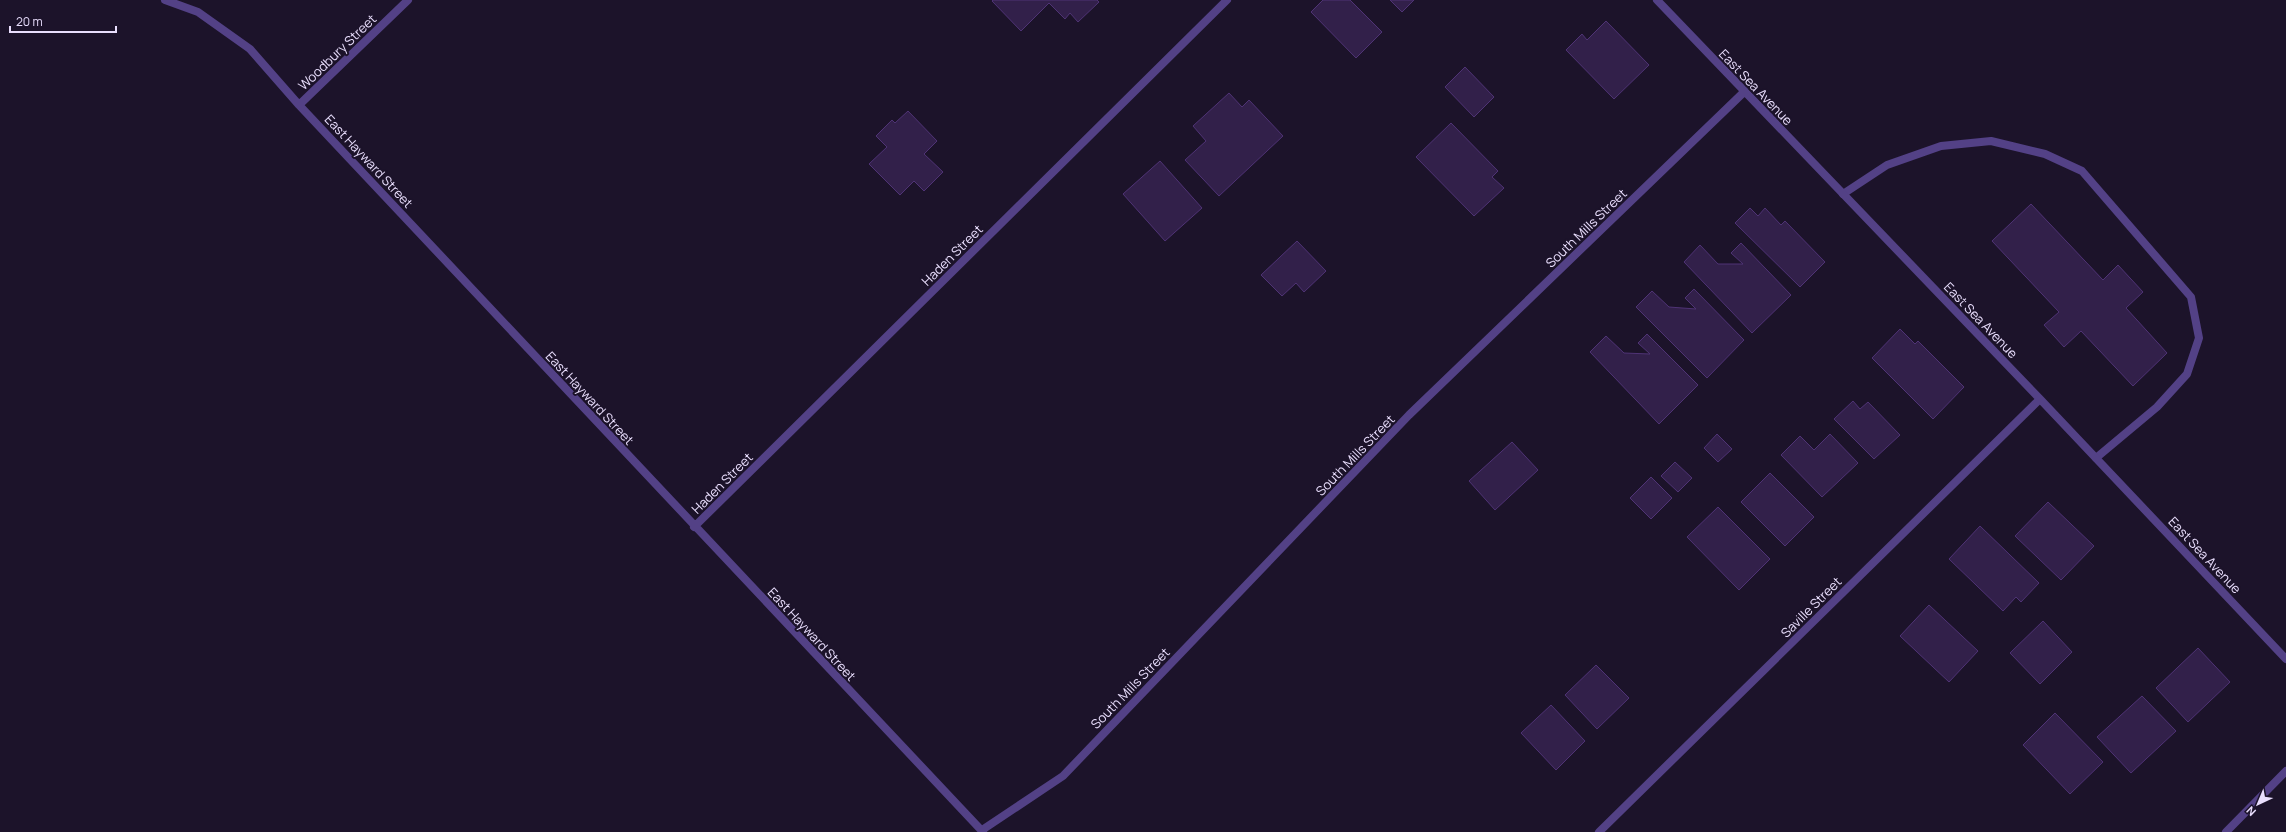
<svg xmlns="http://www.w3.org/2000/svg" width="2286" height="832" font-family="Manrope,sans-serif">
  <style>
    .building { fill: #32204a; stroke: #4f3375 }
    .lines { fill: none; stroke-linecap: round; stroke-linejoin: round }
    .service { stroke: #534186; stroke-width: 8 }
    .minor { stroke: #534186; stroke-width: 8 }
    .labels { text-anchor: middle; dominant-baseline: central; stroke-width: 4; stroke-linejoin: round; paint-order: stroke }
    .street-label { font-size: 13px; fill: #e9defd; stroke: #1c132a }
  </style>
  <rect width="100%" height="100%" fill="#1c132a"/>
  <path class="building" d="M 993,0 L 1097,0 L 1099,2 L 1078,22 L 1070,13 L 1065,19 L 1049,3 L 1021,31 L 992,1 Z
    M 1323,0 L 1350,0 L 1382,32 L 1356,58 L 1311,12 Z
    M 1390,0 L 1414,0 L 1402,12 Z
    M 1606,21 L 1649,65 L 1614,99 L 1566,50 L 1582,34 L 1587,40 Z
    M 1465,67 L 1494,97 L 1474,117 L 1445,87 Z
    M 1229,93 L 1242,107 L 1249,100 L 1283,136 L 1219,196 L 1185,160 L 1206,141 L 1193,126 Z
    M 908,111 L 937,141 L 924,154 L 943,172 L 924,191 L 914,181 L 900,195 L 869,164 L 887,147 L 876,136 L 892,120 L 895,123 Z
    M 1451,123 L 1498,171 L 1492,177 L 1504,188 L 1474,216 L 1416,157 Z
    M 1160,161 L 1202,208 L 1165,241 L 1123,194 Z
    M 2031,204 L 2103,280 L 2118,265 L 2143,292 L 2126,308 L 2167,353 L 2133,386 L 2081,331 L 2064,347 L 2044,325 L 2059,312 L 1992,241 Z
    M 1750,208 L 1758,216 L 1765,208 L 1781,225 L 1785,221 L 1825,262 L 1800,287 L 1735,223 Z
    M 1297,241 L 1326,271 L 1304,292 L 1296,283 L 1282,296 L 1261,275 Z
    M 1741,243 L 1791,295 L 1752,333 L 1684,262 L 1700,245 L 1718,264 L 1743,264 L 1731,253 Z
    M 1694,289 L 1744,340 L 1707,378 L 1636,307 L 1652,291 L 1669,307 L 1696,309 L 1685,298 Z
    M 1900,329 L 1915,344 L 1918,341 L 1964,387 L 1933,419 L 1872,358 Z
    M 1647,334 L 1698,385 L 1659,424 L 1590,352 L 1606,336 L 1624,353 L 1650,354 L 1638,343 Z
    M 1853,401 L 1860,409 L 1868,402 L 1900,435 L 1874,459 L 1834,419 Z
    M 1717,434 L 1732,449 L 1718,462 L 1704,448 Z
    M 1830,434 L 1858,463 L 1822,497 L 1781,455 L 1800,436 L 1814,450 Z
    M 1512,442 L 1538,470 L 1495,510 L 1469,481 Z
    M 1675,462 L 1692,478 L 1678,492 L 1661,476 Z
    M 1770,473 L 1814,517 L 1785,546 L 1741,502 Z
    M 1651,477 L 1672,498 L 1651,519 L 1630,498 Z
    M 2048,502 L 2094,546 L 2061,580 L 2015,536 Z
    M 1718,507 L 1770,559 L 1739,590 L 1687,537 Z
    M 1980,526 L 2039,583 L 2021,602 L 2016,597 L 2003,611 L 1949,559 Z
    M 1929,605 L 1978,651 L 1949,682 L 1900,636 Z
    M 2043,621 L 2072,652 L 2040,684 L 2010,653 Z
    M 2198,648 L 2230,682 L 2188,722 L 2156,688 Z
    M 1596,665 L 1629,698 L 1597,729 L 1565,695 Z
    M 2142,696 L 2176,731 L 2131,773 L 2097,737 Z
    M 1551,705 L 1585,741 L 1556,770 L 1521,733 Z
    M 2055,713 L 2103,762 L 2070,794 L 2023,745 Z"/>
  <g class="lines">
    <path class="service" d="M 1843,194 L 1887,165 L 1941,146 L 1991,141 L 2045,154 L 2082,171 L 2191,297 L 2199,338 L 2187,374 L 2157,407 L 2096,458"/>
    <path class="minor" d="M 165,0 L 198,12 L 250,49 L 299,105 L 983,832
      M 1657,0 L 2040,399 L 2286,659
      M 299,105 L 408,0
      M 694,527 L 1227,0
      M 982,830 L 1063,776 L 1409,415 L 1744,92
      M 1599,832 L 2040,399
      M 2226,832 L 2286,771"/>
  </g>
  <g class="labels">
    <g class="street-label">
      <text transform="translate(337 52) rotate(-44)">Woodbury Street</text>
      <text transform="translate(1756 87) rotate(46)">East Sea Avenue</text>
      <text transform="translate(369 161) rotate(47)">East Hayward Street</text>
      <text transform="translate(1586 228) rotate(-44)">South Mills Street</text>
      <text transform="translate(952 255) rotate(-45)">Haden Street</text>
      <text transform="translate(1981 320) rotate(46)">East Sea Avenue</text>
      <text transform="translate(590 398) rotate(47)">East Hayward Street</text>
      <text transform="translate(1355 455) rotate(-46)">South Mills Street</text>
      <text transform="translate(722 483) rotate(-45)">Haden Street</text>
      <text transform="translate(2205 555) rotate(47)">East Sea Avenue</text>
      <text transform="translate(1811 607) rotate(-45)">Saville Street</text>
      <text transform="translate(812 634) rotate(47)">East Hayward Street</text>
      <text transform="translate(1130 688) rotate(-46)">South Mills Street</text>
    </g>
  </g>
  <g transform="translate(2258 804) rotate(224)" stroke="#1c132a" stroke-width="3" paint-order="stroke">
  <path d="M0-3L7 15L0 10L-7 15Z" fill="#e9defd"/>
  <text y="-6" font-size="11" font-weight="bold" text-anchor="middle" fill="#e9defd">N</text>
  </g>
  <path d="M10 26v6h106v-6" fill="none" stroke="#e9defd" stroke-width="2"/>
  <text x="16" y="26" font-size="12" fill="#e9defd" stroke="#1c132a" stroke-width="3" paint-order="stroke">20 m</text>
</svg>
